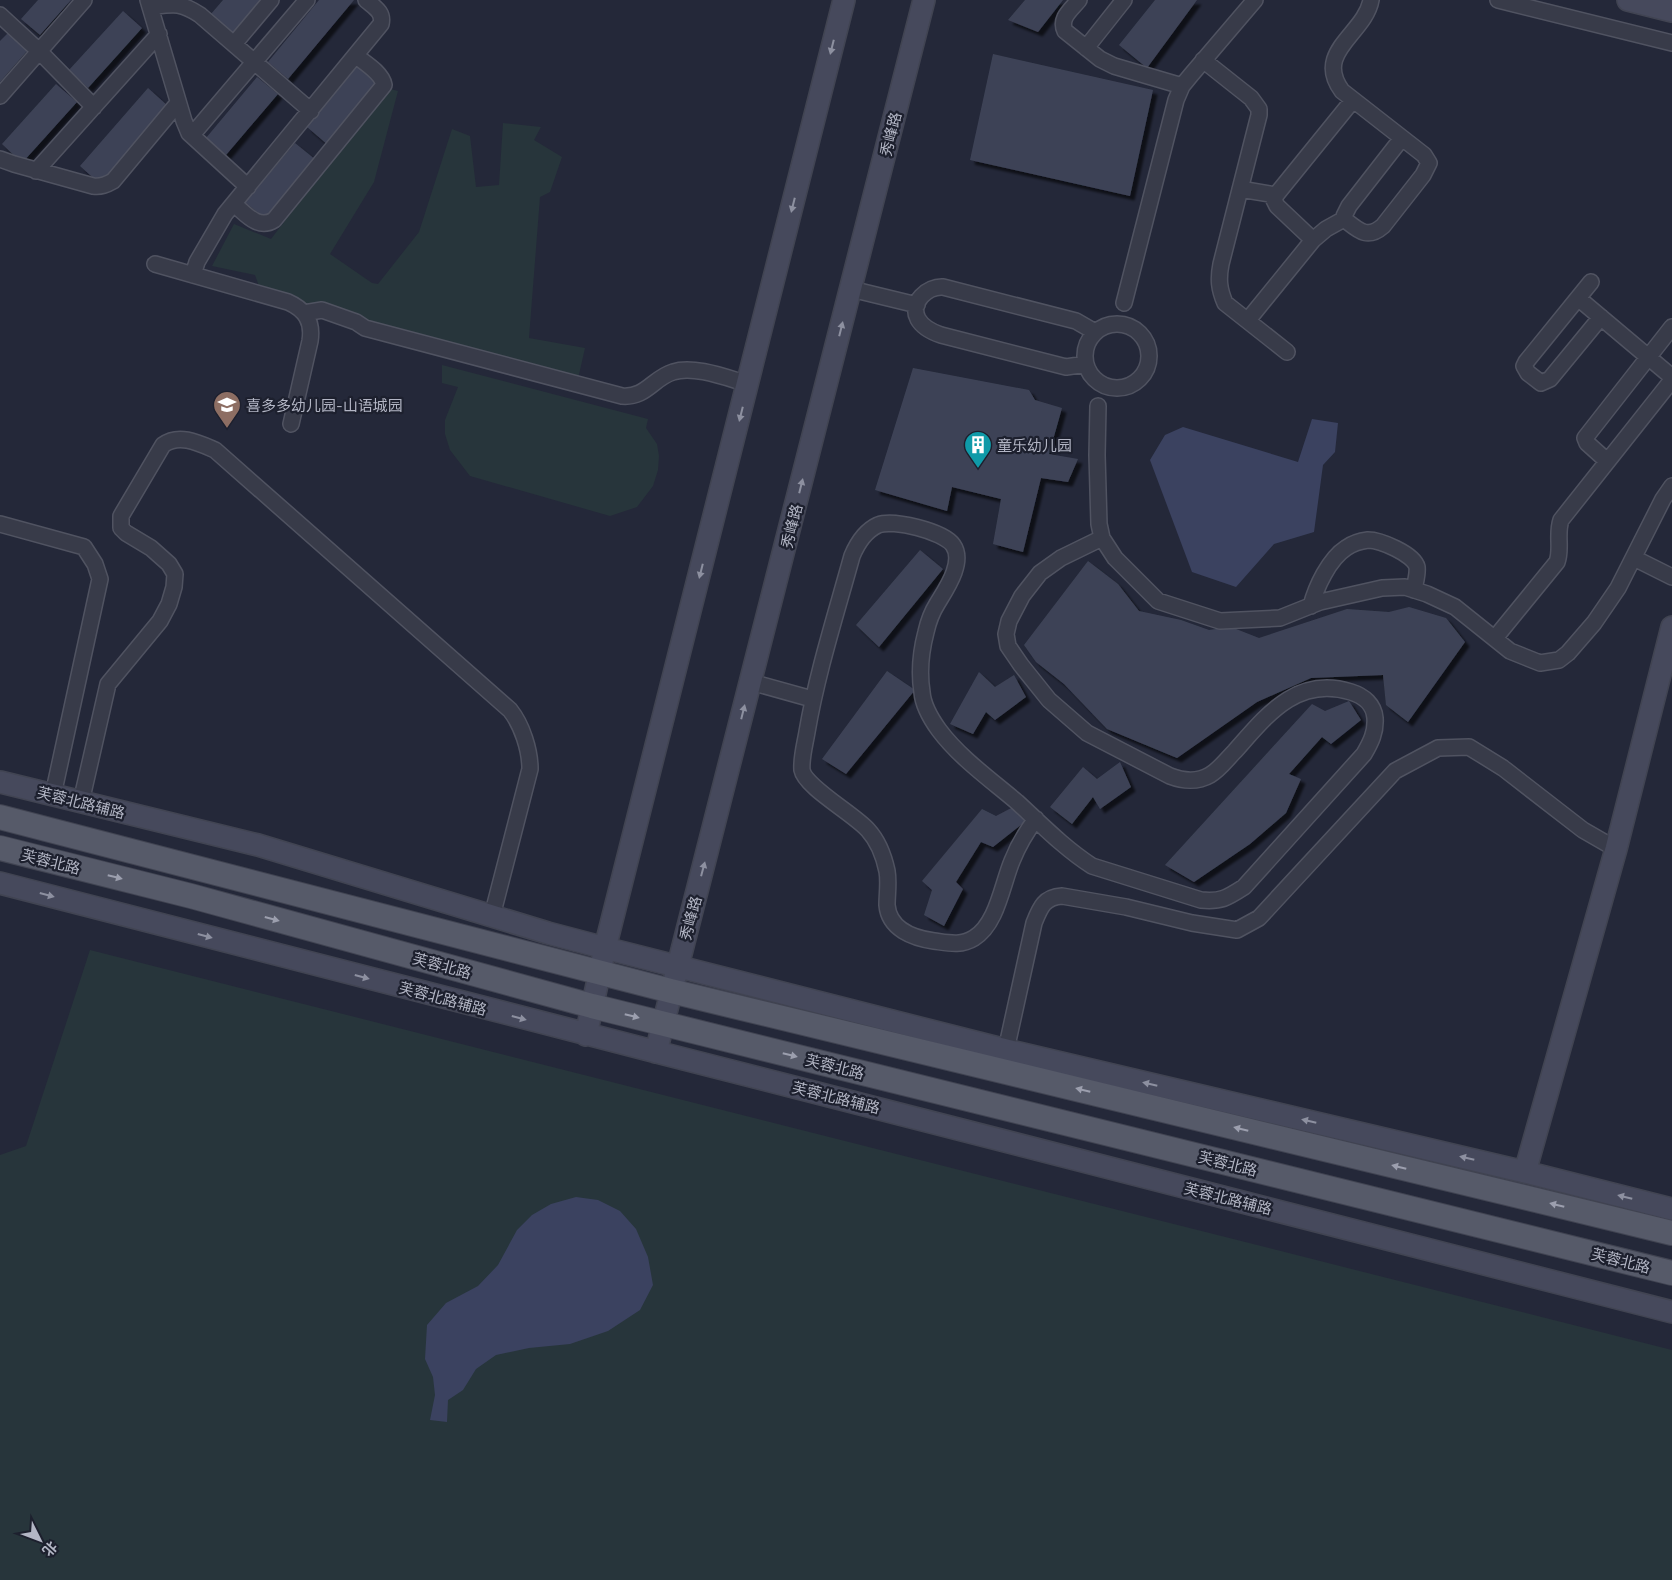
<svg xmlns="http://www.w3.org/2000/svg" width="1672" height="1580" font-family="'Exo 2','Noto Sans SC',sans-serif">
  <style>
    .green { fill: #27353b }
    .water { fill: #3b4260 }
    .building { fill: #3e4356; filter: url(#shadow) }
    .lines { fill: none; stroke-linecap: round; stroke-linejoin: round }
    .street-casing { stroke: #505361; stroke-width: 18 }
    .secondary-casing { stroke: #414452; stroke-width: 24 }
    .primary-casing { stroke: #414452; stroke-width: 26 }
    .street { stroke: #383b49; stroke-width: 15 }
    .secondary { stroke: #46495c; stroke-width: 21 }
    .primary { stroke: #565a69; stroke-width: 24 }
    .oneway { fill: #8d90a0 }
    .oneway2 { fill: #9c9fae }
    .labels { text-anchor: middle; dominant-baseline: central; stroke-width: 4.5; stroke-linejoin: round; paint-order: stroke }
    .street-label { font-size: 15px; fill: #b3b6c5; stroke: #1d202e }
    .poi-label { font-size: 15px; fill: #b3b6c5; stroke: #1d202e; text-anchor: start }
  </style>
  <defs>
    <filter id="shadow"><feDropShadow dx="4.5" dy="4.5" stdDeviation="1" flood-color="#0009"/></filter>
  </defs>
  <rect width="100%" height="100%" fill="#242839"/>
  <path class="green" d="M 387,88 L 398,91 L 374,182 L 330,254 L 372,283 L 378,284 L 419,232 L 452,129 L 470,136 L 476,187 L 499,185 L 503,123 L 541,127 L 534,140 L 562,157 L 550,192 L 540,197 L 529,338 L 585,348 L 578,379 L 312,309 L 260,289 L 255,275 L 212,266 L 234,224 L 271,239 Z
    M 442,365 L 648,419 L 646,428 L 657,444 L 659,456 L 658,470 L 653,486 L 637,507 L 610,516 L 470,476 L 450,450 L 445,434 L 445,420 L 458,387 L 442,383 Z
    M 90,950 L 1672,1350 L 1672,1580 L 0,1580 L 0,1155 L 26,1146 Z"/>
  <path class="water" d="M 1312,419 L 1338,423 L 1335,452 L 1323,465 L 1314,532 L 1274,544 L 1236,587 L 1192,572 L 1150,460 L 1165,435 L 1183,427 L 1298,462 Z
    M 576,1197 L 598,1200 L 620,1211 L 636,1229 L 648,1257 L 653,1285 L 640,1310 L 608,1331 L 570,1344 L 529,1348 L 496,1355 L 476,1369 L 463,1390 L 448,1400 L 447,1422 L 430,1420 L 435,1395 L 433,1377 L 425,1359 L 427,1325 L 446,1303 L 478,1286 L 498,1265 L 517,1230 L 532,1215 L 551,1204 Z"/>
  <path class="building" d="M 38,0 L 71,0 L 40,35 L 21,19 Z
    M 223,0 L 262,0 L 234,34 L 211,14 Z
    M 319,0 L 354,0 L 288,79 L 268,62 Z
    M 1025,0 L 1063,0 L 1038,32 L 1008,20 Z
    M 1155,0 L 1197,0 L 1147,68 L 1119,45 Z
    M 123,11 L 142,28 L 88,88 L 69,70 Z
    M 8,33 L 28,50 L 0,82 L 0,41 Z
    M 993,54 L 1153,90 L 1130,196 L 970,160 Z
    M 357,66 L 379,84 L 328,145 L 307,127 Z
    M 257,77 L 278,94 L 226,155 L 206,138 Z
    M 56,84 L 77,102 L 22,163 L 2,144 Z
    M 148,88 L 168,106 L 100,184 L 80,166 Z
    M 295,143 L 316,160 L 265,219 L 245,202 Z
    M 913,368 L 1029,390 L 1035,400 L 1062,408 L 1049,454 L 1078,459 L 1068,482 L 1041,478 L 1023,552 L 993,544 L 1001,499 L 952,487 L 947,511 L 875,490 Z
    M 920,550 L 943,569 L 879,647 L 856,625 Z
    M 1088,561 L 1118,584 L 1139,611 L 1181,620 L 1209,630 L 1231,627 L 1259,638 L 1347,609 L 1389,612 L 1409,607 L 1446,618 L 1465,642 L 1408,722 L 1386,705 L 1383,675 L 1311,678 L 1257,702 L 1177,758 L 1107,729 L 1064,684 L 1036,662 L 1024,645 Z
    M 887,671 L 915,690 L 846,774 L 822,759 Z
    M 979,672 L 995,687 L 1014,675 L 1026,697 L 995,720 L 986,712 L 973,734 L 950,724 Z
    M 1349,701 L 1361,720 L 1331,744 L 1322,737 L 1289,774 L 1301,779 L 1286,813 L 1250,844 L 1194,882 L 1165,865 L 1312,704 L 1325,711 Z
    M 1120,762 L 1131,787 L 1100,809 L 1093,797 L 1072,824 L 1050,807 L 1083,767 L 1097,779 Z
    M 1017,805 L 1026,821 L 993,847 L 981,842 L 956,882 L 963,889 L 944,926 L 924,915 L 932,890 L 922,881 L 982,809 L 996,816 Z"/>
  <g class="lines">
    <defs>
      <path id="street" d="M 148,0 L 184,121 L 189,133 L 248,187
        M 1079,0 C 1071,10 1059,18 1065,31 L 1100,59 L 1114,66 L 1182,86
        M 1498,0 L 1672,43
        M 151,7 C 174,4 180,2 200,15 L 311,111
        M 0,15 L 39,51 L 94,107
        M 234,44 L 271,0
        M 1086,48 L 1124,0
        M 1203,60 L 1251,98 L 1259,109 L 1259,115 L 1221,264 C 1218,279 1219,289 1225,303 L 1287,352
        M 0,96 L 84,0
        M 192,135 L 307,0
        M 0,159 L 14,164 L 93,186 C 101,187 106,185 113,181 L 178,103
        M 36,171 L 159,34
        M 1240,189 L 1276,195
        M 234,204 C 246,214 258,230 274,220 L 384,85 C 382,73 365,63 356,56
        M 1344,219 C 1358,230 1367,240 1383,226 L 1423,175 L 1429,163 L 1424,155 L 1342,91 C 1313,52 1365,34 1371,0
        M 1344,219 L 1344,216 L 1349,206 L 1402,138
        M 1313,240 L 1277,206 L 1274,200 L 1276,195 L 1353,100
        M 155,264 L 288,302 C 306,310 313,322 310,341 L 291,424
        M 193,275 L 197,262 L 225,214 L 381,24 C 384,12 374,7 366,0
        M 1591,282 L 1526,362 L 1524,366 L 1528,373 L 1541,383 L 1550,379 L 1601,317
        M 851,289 L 917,305
        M 1578,298 L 1672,377
        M 1124,303 L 1176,100 L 1182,86 L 1191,75 L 1255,0
        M 304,313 L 322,310 L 356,322 L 365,328 L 622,396 C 646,398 653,378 673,372 C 694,365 727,378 748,384
        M 1248,320 L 1313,240 L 1326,229 L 1344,219
        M1085 356a32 32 0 1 1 64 0a32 32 0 1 1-64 0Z
        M 1086,364 L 1066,367 L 941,335 C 932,332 923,328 918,319 C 909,302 928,286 943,287 L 1076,321 L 1095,332
        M 1098,406 L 1097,455 L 1099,524 L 1102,538 L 1115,558 L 1158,601 L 1220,621 L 1280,618 L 1320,602 L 1382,588 L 1405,587 L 1427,594 L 1455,607 L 1510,651 L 1540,663 L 1559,660 L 1568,653 L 1594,623 L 1618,588 L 1663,499 L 1672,486
        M 1607,461 L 1587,443 L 1585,438 L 1672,327
        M 0,524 L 84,547 L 95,564 L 100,579 L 53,795
        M 1634,558 L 1672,577
        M 1311,606 C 1316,587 1329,559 1346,548 C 1353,543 1360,541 1368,540 C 1380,540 1414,554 1417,567 C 1418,574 1415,583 1414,590
        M 1495,638 L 1557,562 C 1562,549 1556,534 1561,520 L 1672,380
        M 751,682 L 812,699
        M 81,802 L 108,684 L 160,621 L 169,604 L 174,587 L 175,574 L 169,564 L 151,548 L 126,533 L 121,528 L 121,516 L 163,445 C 179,433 199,443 215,450 L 510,710 C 522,725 530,750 530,769 L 492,916
        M 1036,819 C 1026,832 1018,846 1012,861 C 1002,885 997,924 974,938 C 961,946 949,943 934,941 C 913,938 889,929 887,905 C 887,894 889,882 887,871 C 884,857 878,841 868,830 C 854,814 805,787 802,770 C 801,758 805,744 807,732 C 817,673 836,614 852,556 C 857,544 865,531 878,525 C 893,519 943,531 953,545 C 965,562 946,589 937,604 C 932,612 928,623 926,632 C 921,651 919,673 922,692 C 923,706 931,719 939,730 C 959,757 991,780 1017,802 C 1041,824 1064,848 1092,866 L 1201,900 C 1221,902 1227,898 1244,887 L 1364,754 C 1371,742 1376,732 1375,718 C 1374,705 1364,696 1351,692 C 1297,675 1266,716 1235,751 C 1227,759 1220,769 1210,775 C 1198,782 1183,781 1170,776 L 1087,733 L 1049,700 L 1021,665 L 1008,646 L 1006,634 L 1009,621 L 1022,596 L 1040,573 L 1061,558 L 1102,538
        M 1006,1050 L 1034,923 C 1040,908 1044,897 1062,896 L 1126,907 L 1192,923 L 1237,930 L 1259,918 L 1395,771 L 1438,748 L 1469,747 L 1503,768 L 1583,830 L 1616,849"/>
      <path id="secondary" d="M 1628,0 L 1672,11
        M 0,782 L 258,845 L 548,933 L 605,948 L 1006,1050 L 1525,1172 L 1672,1209
        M 0,883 C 557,1027 1115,1169 1672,1312
        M 586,1035 L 605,948 L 844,0
        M 656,1052 L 924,0
        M 1525,1172 L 1616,849 L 1672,627"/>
      <path id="primary" d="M 0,817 L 671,991 L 1672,1233
        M 0,848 L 191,896 L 592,1006 L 1672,1273"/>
    </defs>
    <use href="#street" class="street-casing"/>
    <use href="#secondary" class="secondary-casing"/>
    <use href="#primary" class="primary-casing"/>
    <use href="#street" class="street"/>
    <use href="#secondary" class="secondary"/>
    <use href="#primary" class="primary"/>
  </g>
  <defs><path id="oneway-solid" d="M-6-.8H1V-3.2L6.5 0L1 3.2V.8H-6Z" transform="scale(1.25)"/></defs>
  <g class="oneway">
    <use href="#oneway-solid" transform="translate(832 47) rotate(104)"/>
    <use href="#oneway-solid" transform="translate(793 205) rotate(104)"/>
    <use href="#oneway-solid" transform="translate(841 329) rotate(-76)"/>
    <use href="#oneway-solid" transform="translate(741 414) rotate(104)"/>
    <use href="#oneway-solid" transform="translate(801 486) rotate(-76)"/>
    <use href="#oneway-solid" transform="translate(701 571) rotate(104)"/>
    <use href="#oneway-solid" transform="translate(743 712) rotate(-76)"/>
    <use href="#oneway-solid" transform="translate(703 869) rotate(-75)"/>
    <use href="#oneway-solid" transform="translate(47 895) rotate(15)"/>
    <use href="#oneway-solid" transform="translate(205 936) rotate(15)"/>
    <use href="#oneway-solid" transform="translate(362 977) rotate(15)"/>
    <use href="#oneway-solid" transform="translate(519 1018) rotate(15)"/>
    <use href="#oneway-solid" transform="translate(1150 1084) rotate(-167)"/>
    <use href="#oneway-solid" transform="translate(1309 1121) rotate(-167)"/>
    <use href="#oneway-solid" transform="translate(1467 1158) rotate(-167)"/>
    <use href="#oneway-solid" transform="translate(1625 1197) rotate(-166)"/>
  </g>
  <g class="oneway2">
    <use href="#oneway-solid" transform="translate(115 877) rotate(14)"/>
    <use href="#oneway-solid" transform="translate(272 919) rotate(15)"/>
    <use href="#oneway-solid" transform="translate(632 1016) rotate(14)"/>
    <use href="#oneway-solid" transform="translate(790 1055) rotate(14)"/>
    <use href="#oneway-solid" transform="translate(1083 1090) rotate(-166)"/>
    <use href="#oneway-solid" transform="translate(1241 1129) rotate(-166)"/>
    <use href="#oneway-solid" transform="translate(1399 1167) rotate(-166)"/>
    <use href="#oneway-solid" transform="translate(1557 1205) rotate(-166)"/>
  </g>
  <defs>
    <symbol id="school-pin" viewBox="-11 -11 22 30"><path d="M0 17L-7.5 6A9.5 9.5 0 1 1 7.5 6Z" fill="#8d6e63" stroke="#1d202e"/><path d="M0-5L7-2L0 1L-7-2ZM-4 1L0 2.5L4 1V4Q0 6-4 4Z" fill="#fff"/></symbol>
    <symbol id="building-pin" viewBox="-11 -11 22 30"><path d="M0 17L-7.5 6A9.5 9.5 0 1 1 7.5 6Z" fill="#0f9aa8" stroke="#1d202e"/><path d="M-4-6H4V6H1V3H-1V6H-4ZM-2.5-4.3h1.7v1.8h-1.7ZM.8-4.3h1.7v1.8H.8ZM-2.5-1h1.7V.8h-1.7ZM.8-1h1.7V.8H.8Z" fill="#fff"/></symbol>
  </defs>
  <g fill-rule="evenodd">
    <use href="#school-pin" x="211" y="389" width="32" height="43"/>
    <use href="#building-pin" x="962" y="429" width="32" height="43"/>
  </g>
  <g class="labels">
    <g class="street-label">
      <text transform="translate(890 134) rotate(-76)">秀峰路</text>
      <text transform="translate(791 526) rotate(-76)">秀峰路</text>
      <text transform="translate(81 802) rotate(14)">芙蓉北路辅路</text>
      <text transform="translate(51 861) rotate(14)">芙蓉北路</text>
      <text transform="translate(690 918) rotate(-75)">秀峰路</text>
      <text transform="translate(442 965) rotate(15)">芙蓉北路</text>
      <text transform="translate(443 998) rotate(15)">芙蓉北路辅路</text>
      <text transform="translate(835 1066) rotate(14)">芙蓉北路</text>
      <text transform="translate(836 1097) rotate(14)">芙蓉北路辅路</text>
      <text transform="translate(1228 1163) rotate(14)">芙蓉北路</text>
      <text transform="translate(1228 1198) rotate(14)">芙蓉北路辅路</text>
      <text transform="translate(1621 1260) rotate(14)">芙蓉北路</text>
    </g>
    <g class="poi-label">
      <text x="246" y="405">喜多多幼儿园-山语城园</text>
      <text x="997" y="445">童乐幼儿园</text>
    </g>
  </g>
  <g transform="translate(40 1540) rotate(132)" stroke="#1d202e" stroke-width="4" paint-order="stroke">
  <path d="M0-4L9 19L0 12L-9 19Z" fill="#b3b6c5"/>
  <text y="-8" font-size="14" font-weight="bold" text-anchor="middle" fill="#b3b6c5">北</text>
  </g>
</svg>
